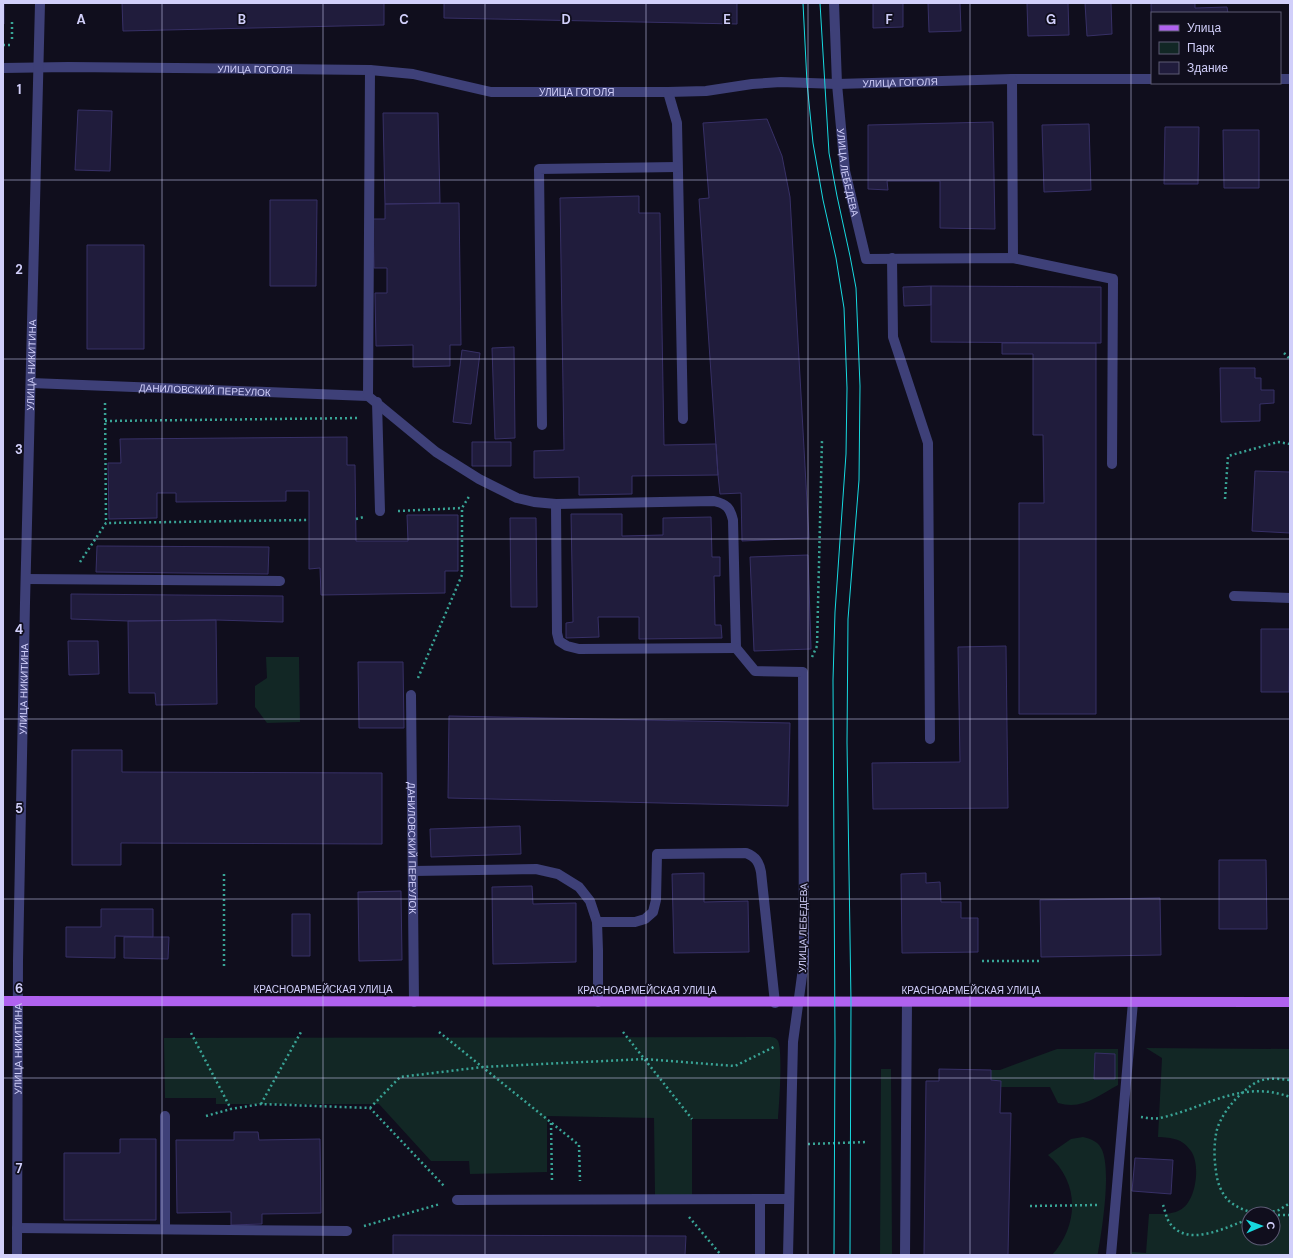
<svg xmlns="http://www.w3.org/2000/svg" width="1293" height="1258" font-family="'DM Sans',sans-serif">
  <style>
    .green { fill: #122725; fill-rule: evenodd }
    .building { fill: #201c3c; stroke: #373066 }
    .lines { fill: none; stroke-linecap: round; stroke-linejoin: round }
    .path { stroke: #39a496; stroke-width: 2.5; stroke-dasharray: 2 3; stroke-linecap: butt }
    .minor { stroke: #3e4078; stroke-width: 10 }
    .major { stroke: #b062ef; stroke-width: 10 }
    .tram { stroke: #17d9df; stroke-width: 1 }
    .grid { fill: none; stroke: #d1cffa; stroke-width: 1; stroke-opacity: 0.55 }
    .labels { text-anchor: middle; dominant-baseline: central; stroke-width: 3.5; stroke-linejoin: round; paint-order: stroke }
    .street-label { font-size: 10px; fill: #d1cffa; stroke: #100e1d }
    .grid-label { font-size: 13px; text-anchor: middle; font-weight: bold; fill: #d1cffa; stroke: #100e1d; stroke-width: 3.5; stroke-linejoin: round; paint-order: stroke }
  </style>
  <rect width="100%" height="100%" fill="#100e1d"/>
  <path class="green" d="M 266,657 L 299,657 L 300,722 L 267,723 L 255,707 L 255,686 L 267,678 Z
    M 768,1037 C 771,1037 776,1037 778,1041 C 783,1052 779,1105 778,1119 L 692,1119 L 692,1196 L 655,1195 L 654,1118 L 547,1116 L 547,1172 L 470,1174 L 469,1161 L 431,1161 L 379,1104 L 216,1104 L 216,1098 L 165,1098 L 164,1038 Z
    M 1146,1048 L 1290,1049 L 1290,1255 L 1131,1255 L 1132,1252 L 1146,1253 L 1149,1214 C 1159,1214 1171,1215 1180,1210 C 1196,1202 1201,1165 1191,1151 C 1182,1138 1172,1138 1158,1137 L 1162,1058 ZM 1249,1214 L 1273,1214 L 1273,1238 L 1249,1238 Z
    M 1057,1049 L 1118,1049 L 1118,1085 C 1097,1096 1083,1110 1058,1103 L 1050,1087 L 1001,1087 L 1001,1081 L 991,1080 L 991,1070 L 1000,1070 Z
    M 881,1069 L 891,1069 L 892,1255 L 880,1255 Z
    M 1083,1137 C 1091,1139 1097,1141 1101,1148 C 1112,1167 1102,1230 1098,1253 L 1097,1255 L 1052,1255 C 1079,1225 1080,1182 1048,1155 L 1071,1139 Z"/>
  <path class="building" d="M 3,3 L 4,3 L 4,24 L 3,24 Z
    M 122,3 L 384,3 L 384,25 L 123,31 Z
    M 444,3 L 737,3 L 737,24 L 444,18 Z
    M 873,3 L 903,3 L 903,27 L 873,28 Z
    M 928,3 L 960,3 L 961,31 L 929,32 Z
    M 1027,3 L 1068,3 L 1069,35 L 1028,36 Z
    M 1085,3 L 1111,3 L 1112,34 L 1087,36 Z
    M 1151,3 L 1195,3 L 1195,8 L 1227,7 L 1228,13 L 1152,13 L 1152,47 Z
    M 78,110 L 112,111 L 110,171 L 75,170 Z
    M 383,113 L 438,113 L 440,203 L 385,204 Z
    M 767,119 L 782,156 L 790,197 L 809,538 L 742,541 L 741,493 L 720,494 L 718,475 L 699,199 L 709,198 L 703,123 Z
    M 993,122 L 995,229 L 940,228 L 940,181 L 887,181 L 888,190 L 868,189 L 868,125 Z
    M 1089,124 L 1091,190 L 1044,192 L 1042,125 Z
    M 1165,127 L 1199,127 L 1198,184 L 1164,184 Z
    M 1223,130 L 1259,130 L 1259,188 L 1224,188 Z
    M 639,196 L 639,213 L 660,213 L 664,445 L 716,444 L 718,475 L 632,476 L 632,494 L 579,495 L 579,477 L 534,478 L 534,451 L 564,450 L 560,198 Z
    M 270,200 L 317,200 L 316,286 L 270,286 Z
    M 459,203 L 461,345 L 450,345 L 450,366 L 413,367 L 413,345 L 376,346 L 375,293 L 387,293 L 387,268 L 374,268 L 373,219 L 385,219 L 385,204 Z
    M 87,245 L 144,245 L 144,349 L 87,349 Z
    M 931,286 L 1101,287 L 1101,343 L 931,342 Z
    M 931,286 L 931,305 L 904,306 L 903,287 Z
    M 1002,343 L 1096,343 L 1096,714 L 1019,714 L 1019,503 L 1044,503 L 1043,435 L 1033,435 L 1033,354 L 1002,354 Z
    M 514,347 L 515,438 L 495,439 L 492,348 Z
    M 462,350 L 480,353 L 471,424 L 453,422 Z
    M 1220,368 L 1255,368 L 1255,378 L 1261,378 L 1261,390 L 1274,390 L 1274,403 L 1260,404 L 1260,421 L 1221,422 Z
    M 347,437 L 347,465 L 355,465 L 356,541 L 408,541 L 407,515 L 458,515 L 458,571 L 445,571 L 445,593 L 321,595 L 320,568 L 309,569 L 309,491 L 286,491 L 286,501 L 176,502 L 176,493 L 157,493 L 157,518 L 109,519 L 108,463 L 121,463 L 120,439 Z
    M 472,442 L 511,442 L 511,466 L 472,466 Z
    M 1255,471 L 1290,472 L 1290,533 L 1252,531 Z
    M 571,514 L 622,514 L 622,536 L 663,535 L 663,518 L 711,517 L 712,557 L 720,557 L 720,576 L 714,576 L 715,625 L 721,625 L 722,638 L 639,639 L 639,617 L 598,617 L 599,637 L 566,638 L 566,623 L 573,622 Z
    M 510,518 L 536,518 L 537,607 L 511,607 Z
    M 97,546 L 269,547 L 268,574 L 96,572 Z
    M 808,555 L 811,649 L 754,651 L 750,557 Z
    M 71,594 L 283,596 L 283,622 L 216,620 L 128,621 L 71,619 Z
    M 216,620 L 217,704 L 156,705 L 155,693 L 129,693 L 128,621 Z
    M 1261,629 L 1290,629 L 1289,692 L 1261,692 Z
    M 68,641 L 98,641 L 99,674 L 69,675 Z
    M 1006,646 L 1008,808 L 873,809 L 872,763 L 960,762 L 958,647 Z
    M 358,662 L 403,662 L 404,728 L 359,728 Z
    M 449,716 L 790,723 L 788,806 L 448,798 Z
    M 72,750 L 122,750 L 122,772 L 382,773 L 382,844 L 121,843 L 121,865 L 72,865 Z
    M 520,826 L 521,854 L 431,857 L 430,829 Z
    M 1219,860 L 1266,860 L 1267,929 L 1219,929 Z
    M 704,873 L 704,902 L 748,901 L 749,952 L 674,953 L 672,874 Z
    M 926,873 L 926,883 L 940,882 L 941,902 L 961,902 L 961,918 L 978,918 L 978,952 L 902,953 L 901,874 Z
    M 532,886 L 533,904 L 576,903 L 576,962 L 493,964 L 492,887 Z
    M 401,891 L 402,960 L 359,961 L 358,892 Z
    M 1160,898 L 1161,955 L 1041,957 L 1040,900 Z
    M 101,909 L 153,909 L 153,937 L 115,936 L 115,958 L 66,957 L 66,927 L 101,927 Z
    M 292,914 L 310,914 L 310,956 L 292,956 Z
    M 124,937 L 169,937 L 168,959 L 124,958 Z
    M 1095,1053 L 1115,1054 L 1115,1079 L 1094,1079 Z
    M 939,1069 L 991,1070 L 991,1080 L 1001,1081 L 1000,1113 L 1011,1113 L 1008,1255 L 924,1255 L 926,1081 L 939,1081 Z
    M 234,1132 L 258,1132 L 259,1140 L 320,1139 L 321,1213 L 262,1214 L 262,1224 L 231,1225 L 231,1212 L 177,1213 L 176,1140 L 234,1140 Z
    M 120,1139 L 156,1139 L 156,1220 L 64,1220 L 64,1153 L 120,1153 Z
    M 1135,1158 L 1173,1160 L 1171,1194 L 1132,1191 Z
    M 393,1235 L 686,1236 L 685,1255 L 393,1255 Z"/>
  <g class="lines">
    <path class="path" d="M 12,39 L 12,20
      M 3,45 L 12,45
      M 1284,353 L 1290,359
      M 105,403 L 106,523
      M 105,421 L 359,418
      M 1225,499 L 1228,456 L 1278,442 L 1290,444
      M 398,511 L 462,508 L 470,495
      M 356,519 L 364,517
      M 80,562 L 106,523 L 309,520
      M 812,657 L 817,646 L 822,440
      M 418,678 L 462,575 L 462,508
      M 224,874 L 224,969
      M 982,961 L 1040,961
      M 439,1032 L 579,1145 L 580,1181
      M 623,1032 L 692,1119
      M 191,1033 L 231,1109
      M 261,1104 L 301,1032
      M 370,1108 L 400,1077 L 483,1067 L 644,1059 L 735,1066 L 776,1046
      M 206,1116 L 231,1109 L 261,1104 L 370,1108 L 445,1187
      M 1141,1117 C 1147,1118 1154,1119 1160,1118 C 1206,1108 1241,1079 1290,1097
      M 551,1123 L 552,1182
      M 808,1144 L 868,1142
      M 1163,1205 C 1165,1210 1166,1217 1169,1222 C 1187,1249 1226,1227 1249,1219
      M 1030,1206 L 1098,1205
      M 1257,1214 C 1247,1211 1237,1208 1229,1201 C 1221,1193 1217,1182 1216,1171 C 1214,1159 1214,1145 1216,1134 C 1219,1115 1240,1091 1257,1082 C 1267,1077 1280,1079 1290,1080
      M 1263,1214 L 1279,1210 L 1290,1203
      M 1273,1215 L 1290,1215
      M 689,1217 L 721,1255
      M 364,1226 L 440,1204"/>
    <g class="minor">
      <path id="s1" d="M 834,3 L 837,84 L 845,171 L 866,259 L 1013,258 L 1113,279 L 1112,464"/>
      <path id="s2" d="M 3,68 L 68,67 L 370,70 L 413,74 L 491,92 L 668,92 L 706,91 L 752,84 L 781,82 L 837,84 L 1012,79 L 1152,79"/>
      <path d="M 1012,79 L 1013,258"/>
      <path d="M 1280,79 L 1290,79"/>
      <path d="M 668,92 L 677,123 L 683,419"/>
      <path d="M 892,258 L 893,337 L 928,443 L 930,739"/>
      <path id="s3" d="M 31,383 L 368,396 L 436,452 L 479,479 L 517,498 L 534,502 L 556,504 L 714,501 C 727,504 730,508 733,520 L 736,648 L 755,671 L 803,672 L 804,961 L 793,1042 L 788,1255"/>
      <path d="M 368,396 L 370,70"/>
      <path d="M 377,402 L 380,511"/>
      <path d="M 542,425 L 539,169 L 677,167"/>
      <path d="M 556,504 L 557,633 L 559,641 L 567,646 L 579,649 L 736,648"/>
      <path d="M 26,579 L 280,581"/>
      <path d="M 1234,596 L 1290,598"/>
      <path id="s4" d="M 411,695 L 414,1002"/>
      <path d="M 413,871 L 536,869 L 558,874 L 579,887 L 590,901 L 597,922 L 598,951 L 598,1002"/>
      <path d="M 597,922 L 635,922 L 645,919 L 653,912 L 656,900 L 657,854 L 746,853 C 756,857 759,862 761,872 L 775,1003"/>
      <path d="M 165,1116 L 165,1229"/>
      <path d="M 760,1199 L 760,1255"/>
      <path d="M 457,1200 L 788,1199"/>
      <path d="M 17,1228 L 347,1231"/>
      <path id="s5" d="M 17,1255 L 18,961 L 25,603 L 40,3"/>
      <path d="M 905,1255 L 907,1002"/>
      <path d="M 1111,1255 L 1133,1002"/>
    </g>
    <path class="major" d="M 3,1001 C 432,1002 861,1002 1290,1002"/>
    <path class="tram" d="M 803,3 L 807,83 L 813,143 L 823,200 L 836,258 L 844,308 L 847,388 L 846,454 L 835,612 L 833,680 L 835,1042 L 834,1255
      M 820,3 L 829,153 L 837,196 L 850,256 L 856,288 L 860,386 L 859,480 L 848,619 L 847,742 L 851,1002 L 850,1255"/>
  </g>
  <path class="grid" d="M 162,3 L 162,1255M 323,3 L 323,1255M 485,3 L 485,1255M 646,3 L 646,1255M 808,3 L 808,1255M 970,3 L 970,1255M 1131,3 L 1131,1255M 3,180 L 1290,180M 3,359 L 1290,359M 3,539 L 1290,539M 3,719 L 1290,719M 3,899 L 1290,899M 3,1078 L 1290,1078"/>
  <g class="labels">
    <g class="street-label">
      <text stroke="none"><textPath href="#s2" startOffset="252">УЛИЦА ГОГОЛЯ</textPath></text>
      <text stroke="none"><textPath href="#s2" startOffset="900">УЛИЦА ГОГОЛЯ</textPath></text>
      <text stroke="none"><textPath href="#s2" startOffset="576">УЛИЦА ГОГОЛЯ</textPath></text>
      <text stroke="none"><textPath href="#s1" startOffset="170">УЛИЦА ЛЕБЕДЕВА</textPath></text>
      <text stroke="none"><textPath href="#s5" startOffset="890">УЛИЦА НИКИТИНА</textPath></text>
      <text stroke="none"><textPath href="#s3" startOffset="174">ДАНИЛОВСКИЙ ПЕРЕУЛОК</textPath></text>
      <text stroke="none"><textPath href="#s5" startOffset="566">УЛИЦА НИКИТИНА</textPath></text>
      <text stroke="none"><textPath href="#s4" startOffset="153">ДАНИЛОВСКИЙ ПЕРЕУЛОК</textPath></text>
      <text transform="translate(803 928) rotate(-89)">УЛИЦА ЛЕБЕДЕВА</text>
      <text x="323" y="989">КРАСНОАРМЕЙСКАЯ УЛИЦА</text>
      <text x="647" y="990">КРАСНОАРМЕЙСКАЯ УЛИЦА</text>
      <text x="971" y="990">КРАСНОАРМЕЙСКАЯ УЛИЦА</text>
      <text stroke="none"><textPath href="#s5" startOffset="206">УЛИЦА НИКИТИНА</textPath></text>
    </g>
  </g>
  <g class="grid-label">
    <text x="81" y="24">A</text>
    <text x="242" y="24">B</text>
    <text x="404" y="24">C</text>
    <text x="566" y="24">D</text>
    <text x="727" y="24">E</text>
    <text x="889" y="24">F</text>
    <text x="1051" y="24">G</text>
    <text x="19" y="94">1</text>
    <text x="19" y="274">2</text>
    <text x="19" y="454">3</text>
    <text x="19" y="634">4</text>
    <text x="19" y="813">5</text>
    <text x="19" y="993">6</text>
    <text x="19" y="1173">7</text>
  </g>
  <rect width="1293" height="1258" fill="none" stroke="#d1cffa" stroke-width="8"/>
  <rect x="1151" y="12" width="130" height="72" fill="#100e1d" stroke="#5d5b75"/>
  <rect x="1159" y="25" width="20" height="6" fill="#b062ef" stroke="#5d5b75"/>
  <text x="1187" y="32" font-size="12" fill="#d1cffa">Улица</text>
  <rect x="1159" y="42" width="20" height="12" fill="#122725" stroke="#5d5b75"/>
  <text x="1187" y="52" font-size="12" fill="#d1cffa">Парк</text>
  <rect x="1159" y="62" width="20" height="12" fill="#201c3c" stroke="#5d5b75"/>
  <text x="1187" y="72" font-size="12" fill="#d1cffa">Здание</text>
  <g transform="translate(1261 1226) rotate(88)"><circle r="19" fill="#100e1d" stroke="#5d5b75"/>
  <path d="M0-3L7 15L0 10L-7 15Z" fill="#17d9df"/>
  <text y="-6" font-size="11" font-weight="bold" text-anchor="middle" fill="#d1cffa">С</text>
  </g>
</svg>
